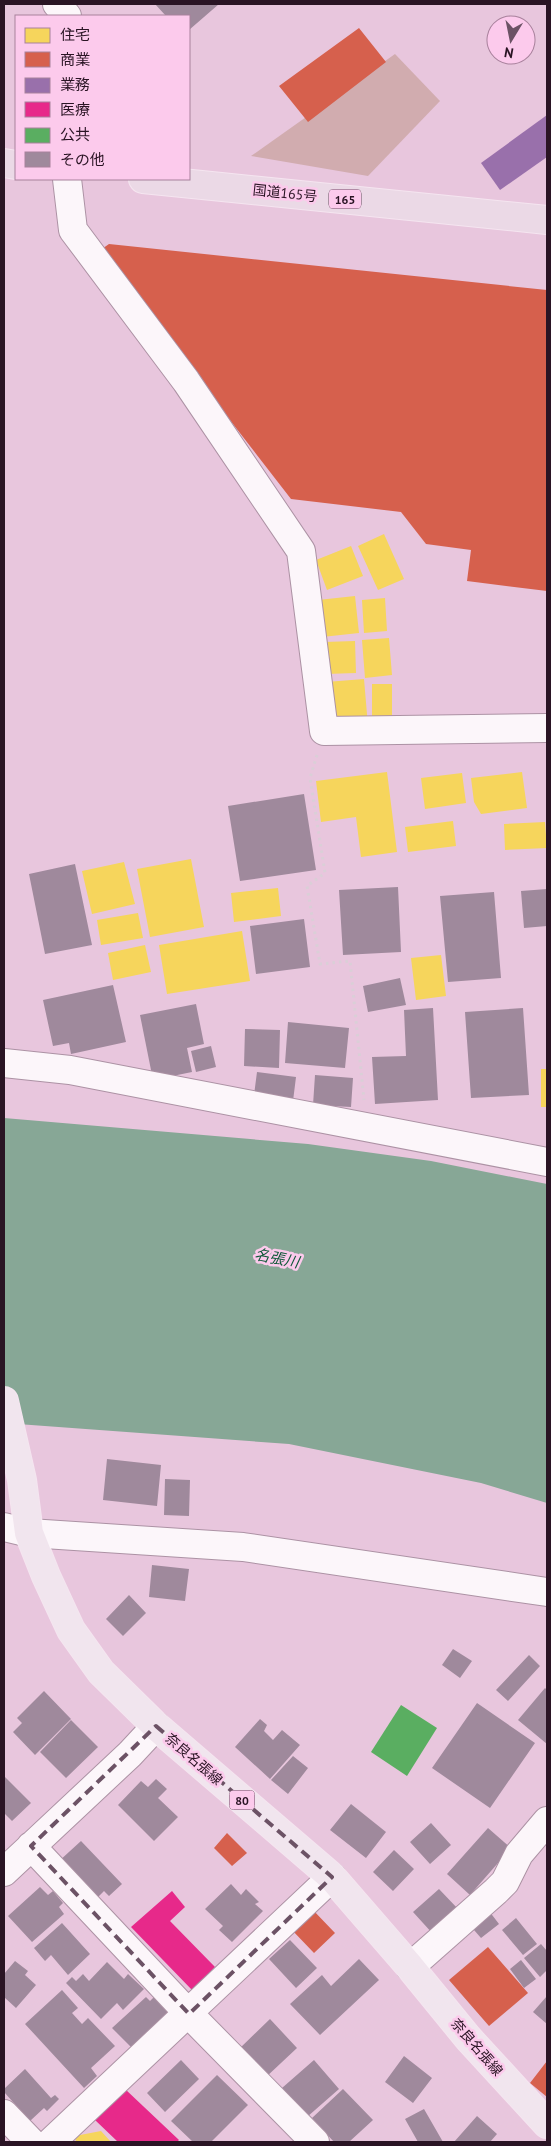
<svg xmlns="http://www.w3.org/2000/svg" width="551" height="2146" font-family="'PT Sans','Noto Sans JP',sans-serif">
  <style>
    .green { fill: #d1acaf }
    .water { fill: #87a796 }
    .homes { fill: #f6d55c }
    .shops { fill: #d6604d }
    .offices { fill: #9970ab }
    .health { fill: #e7298a }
    .public { fill: #5aae61 }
    .building { fill: #9f899c }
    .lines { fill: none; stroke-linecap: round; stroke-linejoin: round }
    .minor-casing { stroke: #ac92a4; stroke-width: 30 }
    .major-casing { stroke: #f5e5f0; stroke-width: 30 }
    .highway-casing { stroke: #f5e5f0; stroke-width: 30 }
    .path { stroke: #dacfd7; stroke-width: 3; stroke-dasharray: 2.5 4; stroke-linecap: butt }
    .minor { stroke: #fcf6fa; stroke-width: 28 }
    .major { stroke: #f1e5ee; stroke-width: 28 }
    .highway { stroke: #ebd9e6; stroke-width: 28 }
    .marked { fill: none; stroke: #6c5265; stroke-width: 4; stroke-dasharray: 10 6; stroke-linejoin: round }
    .labels { text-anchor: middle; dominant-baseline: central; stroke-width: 5; stroke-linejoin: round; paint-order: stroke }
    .shield { fill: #fccaec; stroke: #694b60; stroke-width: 1 }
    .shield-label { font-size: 12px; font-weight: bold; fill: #2a1424 }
    .street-label { font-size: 14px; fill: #2a1424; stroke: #fccaec }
    .water-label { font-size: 15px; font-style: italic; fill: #0f5938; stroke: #fccaec }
  </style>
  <rect width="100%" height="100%" fill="#e8c6dd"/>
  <path class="green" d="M 395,54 L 440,101 L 368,176 L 251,156 Z"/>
  <path class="water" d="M 4,1118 L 308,1144 L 431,1161 L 547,1184 L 547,1503 L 481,1483 L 289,1444 L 4,1423 Z"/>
  <path class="homes" d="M 384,534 L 404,579 L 378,590 L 358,546 Z
    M 351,546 L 363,576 L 327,590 L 316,560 Z
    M 355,596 L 359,633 L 322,637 L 318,600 Z
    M 385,598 L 387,631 L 364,633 L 362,600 Z
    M 389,638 L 392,675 L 365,678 L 362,640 Z
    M 355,641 L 356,673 L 326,674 L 324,642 Z
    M 364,679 L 368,726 L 330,729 L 326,682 Z
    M 372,684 L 392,684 L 392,725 L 372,725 Z
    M 387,772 L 397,852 L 361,857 L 356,817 L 321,822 L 316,781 Z
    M 522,772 L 527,808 L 481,814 L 474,802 L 471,778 Z
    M 462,773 L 466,803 L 425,809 L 421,778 Z
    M 453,821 L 456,846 L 408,852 L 405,827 Z
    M 545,822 L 547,848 L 505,850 L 504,824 Z
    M 191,859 L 204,927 L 150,937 L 137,869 Z
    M 124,862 L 135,904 L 92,914 L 82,871 Z
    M 278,888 L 281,916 L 234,922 L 231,893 Z
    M 138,913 L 143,938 L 101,945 L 97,920 Z
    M 242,931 L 250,981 L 167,994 L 159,945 Z
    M 145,945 L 151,972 L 113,980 L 108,953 Z
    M 441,955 L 446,996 L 416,1000 L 411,958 Z
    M 541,1069 L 547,1069 L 547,1107 L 541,1107 Z
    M 101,2131 L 111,2142 L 76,2142 L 75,2136 Z"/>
  <path class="shops" d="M 359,28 L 386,62 L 308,122 L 279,86 Z
    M 109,244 L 547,290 L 547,591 L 467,581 L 471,550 L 426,544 L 401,512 L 291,499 L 99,251 Z
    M 227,1833 L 247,1853 L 232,1866 L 214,1848 Z
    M 312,1909 L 335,1933 L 314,1953 L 291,1929 Z
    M 488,1947 L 528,1993 L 489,2026 L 449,1980 Z
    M 547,2061 L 547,2097 L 530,2083 Z"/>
  <path class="offices" d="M 547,115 L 547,157 L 500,190 L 481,163 Z"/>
  <path class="health" d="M 172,1891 L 185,1907 L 170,1921 L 215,1967 L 192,1990 L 131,1927 Z
    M 125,2089 L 179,2140 L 177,2142 L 118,2142 L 95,2120 Z"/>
  <path class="public" d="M 401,1705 L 437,1728 L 407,1776 L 371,1752 Z"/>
  <path class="building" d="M 155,4 L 219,4 L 189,30 L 189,16 L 166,16 Z
    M 304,794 L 316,870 L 240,881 L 228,806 Z
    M 75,864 L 92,945 L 45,954 L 29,874 Z
    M 398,887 L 401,952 L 343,955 L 339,890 Z
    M 547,889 L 547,926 L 524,928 L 521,891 Z
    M 494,892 L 501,978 L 448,982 L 440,896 Z
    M 304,919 L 310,967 L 256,974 L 250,926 Z
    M 400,978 L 406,1005 L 368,1012 L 363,986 Z
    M 113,985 L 126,1042 L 71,1054 L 69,1043 L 53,1046 L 43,1000 Z
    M 196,1004 L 204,1044 L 187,1048 L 192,1072 L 153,1080 L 140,1015 Z
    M 433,1008 L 438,1100 L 375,1104 L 372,1057 L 406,1056 L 404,1010 Z
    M 523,1008 L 529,1095 L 471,1098 L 465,1012 Z
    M 288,1022 L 349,1028 L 345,1068 L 285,1063 Z
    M 245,1029 L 280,1030 L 279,1068 L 244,1066 Z
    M 211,1046 L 216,1067 L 196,1072 L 191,1051 Z
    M 257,1072 L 296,1077 L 293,1101 L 254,1095 Z
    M 315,1075 L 353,1078 L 351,1107 L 313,1105 Z
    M 107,1459 L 161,1465 L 157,1506 L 103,1500 Z
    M 165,1479 L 190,1480 L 189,1516 L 164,1515 Z
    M 152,1565 L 189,1569 L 185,1601 L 149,1597 Z
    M 129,1595 L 146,1613 L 123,1636 L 106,1619 Z
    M 453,1649 L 472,1661 L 460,1678 L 442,1665 Z
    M 529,1655 L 540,1666 L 508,1701 L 496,1690 Z
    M 545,1688 L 547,1690 L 547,1744 L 518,1720 Z
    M 44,1691 L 71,1719 L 35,1755 L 13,1732 L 22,1723 L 17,1718 Z
    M 477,1703 L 535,1743 L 490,1808 L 432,1768 Z
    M 260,1719 L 267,1725 L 264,1731 L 273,1740 L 282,1730 L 300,1745 L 270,1779 L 235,1747 Z
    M 71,1720 L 98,1747 L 66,1778 L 40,1752 Z
    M 293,1756 L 308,1768 L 288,1794 L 271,1780 Z
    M 4,1776 L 31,1803 L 12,1821 L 4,1813 Z
    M 156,1779 L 167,1789 L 158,1798 L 178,1817 L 154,1841 L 118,1805 L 141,1781 L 148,1787 Z
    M 351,1804 L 386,1832 L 366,1858 L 330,1830 Z
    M 431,1823 L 451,1845 L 430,1864 L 410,1842 Z
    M 488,1828 L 511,1848 L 470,1895 L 447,1874 Z
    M 81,1841 L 122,1884 L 109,1896 L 104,1891 L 95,1900 L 58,1862 Z
    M 394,1850 L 414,1869 L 393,1891 L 373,1872 Z
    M 231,1884 L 241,1895 L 246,1889 L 259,1902 L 255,1904 L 263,1911 L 232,1942 L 219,1930 L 223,1926 L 205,1909 Z
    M 40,1887 L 48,1895 L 53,1891 L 63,1903 L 59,1907 L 64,1914 L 32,1942 L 8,1916 Z
    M 439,1889 L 459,1910 L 433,1934 L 413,1912 Z
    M 486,1907 L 499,1924 L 481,1938 L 467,1922 Z
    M 516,1918 L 537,1944 L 523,1955 L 502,1930 Z
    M 62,1923 L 90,1954 L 68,1975 L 51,1955 L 45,1961 L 34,1948 Z
    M 290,1940 L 317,1968 L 296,1988 L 269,1959 Z
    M 541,1944 L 547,1951 L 547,1970 L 540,1977 L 524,1958 Z
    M 359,1959 L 379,1980 L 320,2035 L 290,2004 L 322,1975 L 331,1986 Z
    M 521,1960 L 536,1979 L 524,1988 L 510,1969 Z
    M 15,1961 L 28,1971 L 25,1975 L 36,1985 L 16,2008 L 4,1997 L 4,1974 Z
    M 107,1962 L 124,1979 L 128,1974 L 144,1989 L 123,2010 L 117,2003 L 101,2019 L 66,1983 L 72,1977 L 76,1981 L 83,1974 L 89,1981 Z
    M 62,1990 L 78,2008 L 72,2013 L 82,2024 L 88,2018 L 115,2046 L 91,2068 L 97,2076 L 84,2088 L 25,2024 Z
    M 547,1996 L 547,2024 L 533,2012 Z
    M 146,1997 L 150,2001 L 154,1997 L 169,2012 L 131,2047 L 112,2028 Z
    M 270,2019 L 297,2048 L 265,2078 L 238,2050 Z
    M 404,2056 L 432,2078 L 413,2103 L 385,2082 Z
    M 181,2060 L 199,2079 L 165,2112 L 147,2093 Z
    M 314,2060 L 339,2089 L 307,2117 L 282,2088 Z
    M 25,2069 L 51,2098 L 55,2095 L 59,2099 L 47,2111 L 44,2108 L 30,2121 L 4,2092 L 4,2089 Z
    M 217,2075 L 248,2105 L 211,2142 L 193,2142 L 171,2121 Z
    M 343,2089 L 373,2120 L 349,2142 L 334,2142 L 312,2118 Z
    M 424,2109 L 443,2142 L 418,2142 L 405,2119 Z
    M 477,2116 L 497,2134 L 490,2142 L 454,2142 Z"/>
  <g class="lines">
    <defs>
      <path id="minor" d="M 57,4 L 67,16
        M 67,179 L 73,230 L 186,381 L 301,551 L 324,731 L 547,728
        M 4,1063 L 70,1070 L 547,1162
        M 4,1527 L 29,1533 L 243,1547 L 547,1592
        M 31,1846 L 189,2014 L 315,2142
        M 4,1872 L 130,1754 L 156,1726
        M 410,1967 L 496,1891 L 505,1882 L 519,1854 L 547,1821
        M 4,2114 L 31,2142
        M 51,2142 L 332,1877"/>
      <path id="major" d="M 4,1401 L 22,1480 L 29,1533 L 46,1576 L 71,1630 L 101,1672 L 156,1726 L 332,1877 L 410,1967 L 468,2038 L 547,2124"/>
      <path id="highway" d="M 4,163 L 16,165
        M 143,179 L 547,220"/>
    </defs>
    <use href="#minor" class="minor-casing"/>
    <use href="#major" class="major-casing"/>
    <use href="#highway" class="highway-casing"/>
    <path class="path" d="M 317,755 L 310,778 L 325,873 L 307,886 L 320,964 L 350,961 L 364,1100"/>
    <use href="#minor" class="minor"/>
    <use href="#major" class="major"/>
    <use href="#highway" class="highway"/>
  </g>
  <path class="marked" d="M 156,1726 L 332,1877 L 189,2014 L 31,1846 Z"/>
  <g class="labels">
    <g class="shield">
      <rect x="329" y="189.5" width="32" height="19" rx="4"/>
      <rect x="229.5" y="1790.5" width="25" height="19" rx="4"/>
    </g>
    <g class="shield-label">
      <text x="345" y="199">165</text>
      <text x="242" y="1800">80</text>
    </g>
    <g class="street-label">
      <text transform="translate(285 193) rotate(6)">国道165号</text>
      <text transform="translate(194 1759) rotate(41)">奈良名張線</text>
      <text transform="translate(477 2047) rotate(49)">奈良名張線</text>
    </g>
    <g class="water-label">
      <text transform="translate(277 1258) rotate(11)">名張川</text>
    </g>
  </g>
  <rect width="551" height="2146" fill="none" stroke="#2a1424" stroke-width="10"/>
  <rect x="15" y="15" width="175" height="165" fill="#fccaec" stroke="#a8819c"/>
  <rect x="25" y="28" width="25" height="15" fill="#f6d55c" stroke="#a8819c"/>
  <text x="60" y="40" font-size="15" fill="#2a1424">住宅</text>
  <rect x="25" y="52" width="25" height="15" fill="#d6604d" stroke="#a8819c"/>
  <text x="60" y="65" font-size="15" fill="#2a1424">商業</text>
  <rect x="25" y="78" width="25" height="15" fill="#9970ab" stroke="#a8819c"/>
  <text x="60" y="90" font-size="15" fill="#2a1424">業務</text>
  <rect x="25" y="102" width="25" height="15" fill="#e7298a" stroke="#a8819c"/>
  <text x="60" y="115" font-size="15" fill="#2a1424">医療</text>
  <rect x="25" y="128" width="25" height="15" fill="#5aae61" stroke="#a8819c"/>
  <text x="60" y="140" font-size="15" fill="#2a1424">公共</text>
  <rect x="25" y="152" width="25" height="15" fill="#9f899c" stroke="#a8819c"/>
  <text x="60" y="165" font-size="15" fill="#2a1424">その他</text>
  <g transform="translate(511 40) rotate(190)"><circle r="24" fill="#fccaec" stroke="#a8819c"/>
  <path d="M0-4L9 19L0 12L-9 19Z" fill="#6c5265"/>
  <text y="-8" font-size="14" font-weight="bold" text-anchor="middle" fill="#2a1424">N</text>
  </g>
</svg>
